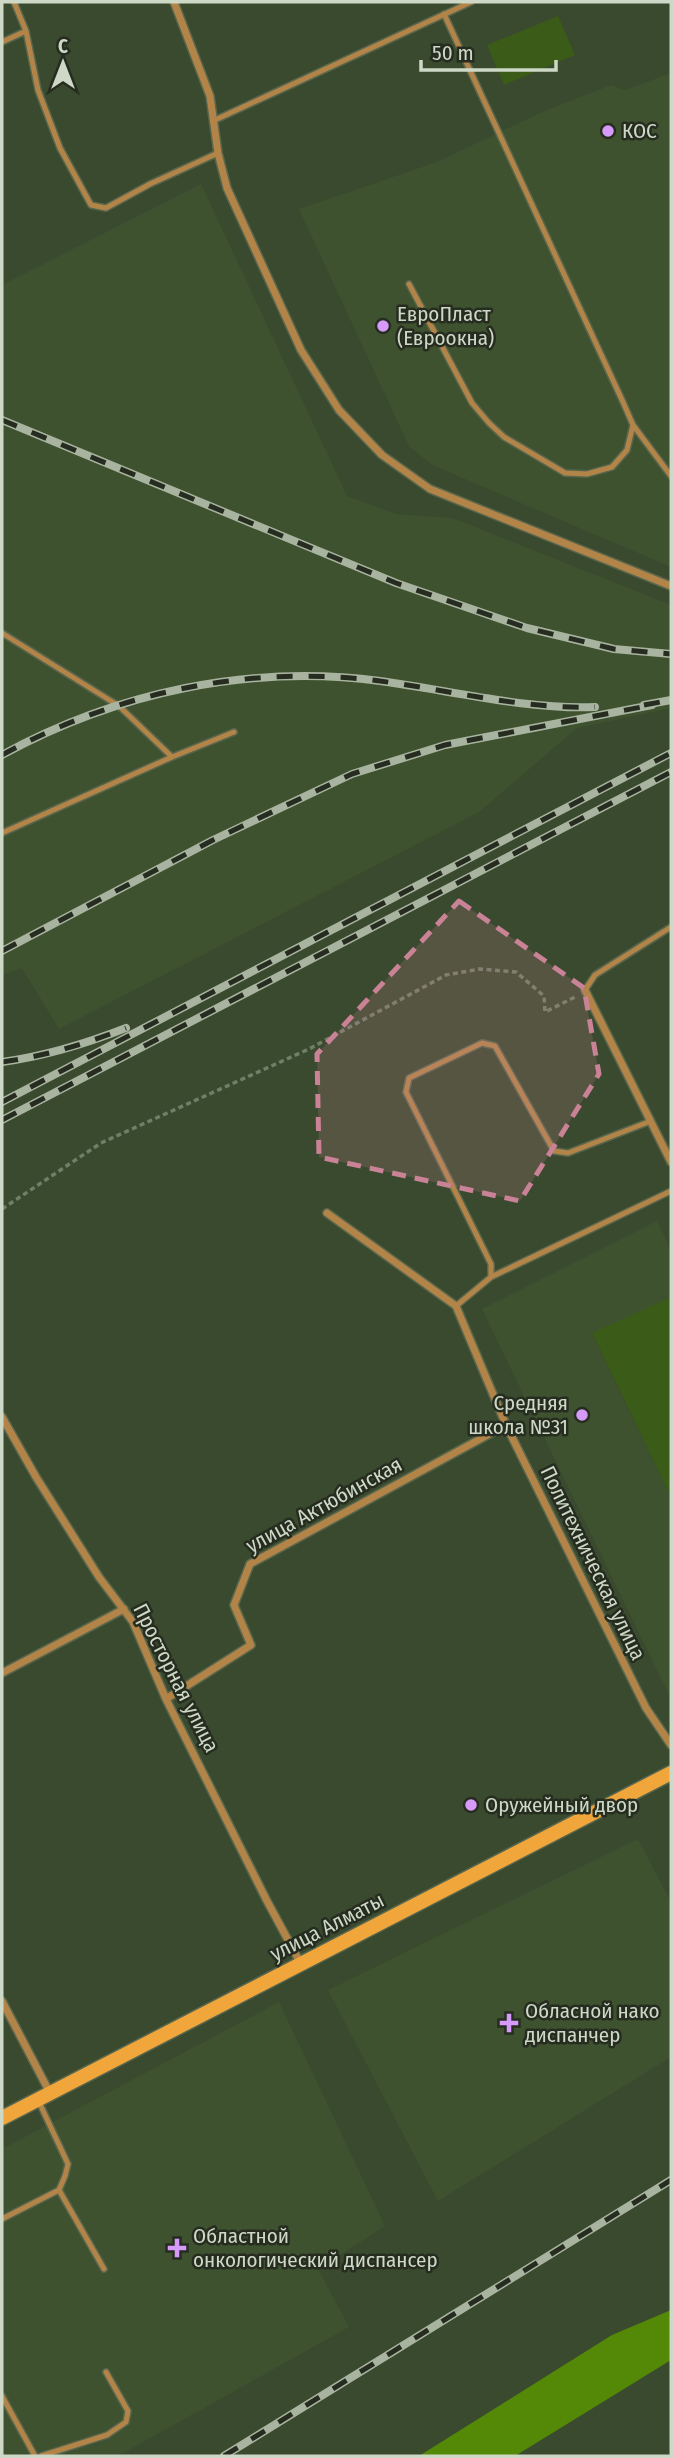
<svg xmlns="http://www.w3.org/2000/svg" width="673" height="2458" font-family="'Fira Sans Condensed',sans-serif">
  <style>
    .built { fill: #3f522f }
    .green { fill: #3b5b19 }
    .forest { fill: #548907 }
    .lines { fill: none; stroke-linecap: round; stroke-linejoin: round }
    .lane-casing { stroke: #58664d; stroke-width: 8 }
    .street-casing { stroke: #58664d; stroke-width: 10 }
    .secondary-casing { stroke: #58664d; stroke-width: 17 }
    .path { stroke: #717f67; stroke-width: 3.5; stroke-dasharray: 5 3.5; stroke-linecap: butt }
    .lane { stroke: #b38448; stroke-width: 5 }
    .street { stroke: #b38448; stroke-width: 7 }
    .secondary { stroke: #f1a63b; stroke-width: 14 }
    .rail-casing { stroke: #a9b4a0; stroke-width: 8 }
    .rail { stroke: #262d20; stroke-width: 5; stroke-dasharray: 16; stroke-linecap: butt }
    .marked { fill: #c98296; fill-opacity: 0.2; stroke: #c98296; stroke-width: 5; stroke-dasharray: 14 9; stroke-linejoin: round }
    .poi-dot { fill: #d69bfa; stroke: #262d20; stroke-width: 2.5 }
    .labels { text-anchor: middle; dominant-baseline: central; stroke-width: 5; stroke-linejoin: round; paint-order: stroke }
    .poi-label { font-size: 21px; fill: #ced8c7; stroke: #262d20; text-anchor: start }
    .street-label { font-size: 21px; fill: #ced8c7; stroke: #262d20 }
  </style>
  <rect width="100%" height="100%" fill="#3a4a2e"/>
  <path class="built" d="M 671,73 L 671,567 L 432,465 L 409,446 L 299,209 L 437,162 L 540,113 L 611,85 L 625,90 Z
    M 201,184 L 347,496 L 396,514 L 452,518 L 671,605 L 671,708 L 577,728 L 479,812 L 59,1029 L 22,968 L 2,975 L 2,285 Z
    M 657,1221 L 671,1251 L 671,1297 L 592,1334 L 671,1497 L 671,1699 L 482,1309 Z
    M 638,1839 L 671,1902 L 671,2057 L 438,2201 L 328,1990 Z
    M 279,2002 L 385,2226 L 318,2269 L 349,2327 L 118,2456 L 2,2456 L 2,2149 Z"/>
  <path class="green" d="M 558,16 L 575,55 L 504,85 L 487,45 Z
    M 671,1297 L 671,1497 L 592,1333 Z"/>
  <path class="forest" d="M 671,2310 L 671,2360 L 515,2456 L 419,2456 L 612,2335 Z"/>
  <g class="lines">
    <defs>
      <path id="lane" d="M 14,2 L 26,31 L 38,90 L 60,148 L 91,205 L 106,208 L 150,184 L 218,153
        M 2,42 L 26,31
        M 215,120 L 471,2
        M 409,284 L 472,403 L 489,423 L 504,437 L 565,473 L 587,474 L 612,467 L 627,450 L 633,425 L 623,402 L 444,14
        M 633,425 L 671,476
        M 2,633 L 119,706 L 172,757
        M 2,833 L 172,757 L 234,732
        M 585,990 L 595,975 L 671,927
        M 491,1277 L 671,1191
        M 456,1306 L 491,1277 L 491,1264 L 406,1092 L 409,1078 L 482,1043 L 495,1046 L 554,1151 L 568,1153 L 651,1121
        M 59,2190 L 104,2269
        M 2,2219 L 59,2190 L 65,2176 L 68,2164 L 39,2102
        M 2,2396 L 35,2456
        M 41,2456 L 107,2435 L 126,2422 L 128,2411 L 106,2372"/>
      <path id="street" d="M 174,2 L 210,96 L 218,153 L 227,188 L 301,350 L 339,410 L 382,455 L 430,489 L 671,586
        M 585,990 L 671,1162
        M 327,1213 L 456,1306 L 506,1425 L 646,1708 L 671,1745
        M 2,1417 L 36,1477 L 99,1577 L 133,1622 L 166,1699 L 267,1901 L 301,1964
        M 2,1673 L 124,1609
        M 166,1699 L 251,1645 L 234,1605 L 250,1564 L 506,1425
        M 2,2001 L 50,2093"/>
      <path id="secondary" d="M 2,2118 L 671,1773"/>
    </defs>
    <use href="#lane" class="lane-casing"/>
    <use href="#street" class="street-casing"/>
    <use href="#secondary" class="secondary-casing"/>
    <path class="path" d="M 2,1209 L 101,1143 L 309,1049 L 446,975 L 480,969 L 516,972 L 544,996 L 545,1012 L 575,997"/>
    <use href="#lane" class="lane"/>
    <use href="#street" class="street"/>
    <use href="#secondary" class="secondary"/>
    <defs>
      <path id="rail" d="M 2,420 L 396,583 L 527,628 L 614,649 L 671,654
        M 644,705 L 671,700
        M 2,755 C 117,692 250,664 380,681 C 448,690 528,710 595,707
        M 2,951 L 213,840 L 352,774 L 445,745 L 652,705
        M 2,1062 C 46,1056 85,1044 126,1028
        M 2,1102 L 671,753
        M 2,1120 L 671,772
        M 224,2456 L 671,2180"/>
    </defs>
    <use href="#rail" class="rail-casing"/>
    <use href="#rail" class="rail"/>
  </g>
  <path class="marked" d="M 459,901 L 584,988 L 599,1074 L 520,1201 L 319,1157 L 317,1054 Z"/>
  <g class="poi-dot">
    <circle cx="608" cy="131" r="7"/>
    <circle cx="383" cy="326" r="7"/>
    <circle cx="582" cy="1415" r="7"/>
    <circle cx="471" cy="1805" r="7"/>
    <path d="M505.5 2012.5h7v7h7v7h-7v7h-7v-7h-7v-7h7z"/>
    <path d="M173.5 2237.5h7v7h7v7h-7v7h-7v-7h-7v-7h7z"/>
  </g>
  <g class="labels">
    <g class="poi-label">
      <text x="622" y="131">КОС</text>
      <text x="397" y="314">ЕвроПласт<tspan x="397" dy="24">(Евроокна)</tspan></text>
      <text x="568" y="1403" text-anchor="end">Средняя<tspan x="568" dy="24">школа №31</tspan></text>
      <text x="485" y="1805">Оружейный двор</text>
      <text x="525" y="2011">Обласной нако<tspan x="525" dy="24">диспанчер</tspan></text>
      <text x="193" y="2236">Областной<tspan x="193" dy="24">онкологический диспансер</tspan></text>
    </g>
    <g class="street-label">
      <text transform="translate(324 1505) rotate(-29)">улица Актюбинская</text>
      <text transform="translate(593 1563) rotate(64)">Политехническая улица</text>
      <text transform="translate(176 1678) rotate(63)">Просторная улица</text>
      <text transform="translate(327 1927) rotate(-27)">улица Алматы</text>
    </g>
  </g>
  <rect width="673" height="2458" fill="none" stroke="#ced8c7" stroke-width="7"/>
  <g transform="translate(63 63)" stroke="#262d20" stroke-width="5" paint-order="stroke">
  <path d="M0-5L12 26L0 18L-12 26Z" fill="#ced8c7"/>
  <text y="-10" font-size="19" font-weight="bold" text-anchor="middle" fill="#ced8c7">С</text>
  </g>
  <path d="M421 60v10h135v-10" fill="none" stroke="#ced8c7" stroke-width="3.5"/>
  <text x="432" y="60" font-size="21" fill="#ced8c7" stroke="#262d20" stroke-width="5" paint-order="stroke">50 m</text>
</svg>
